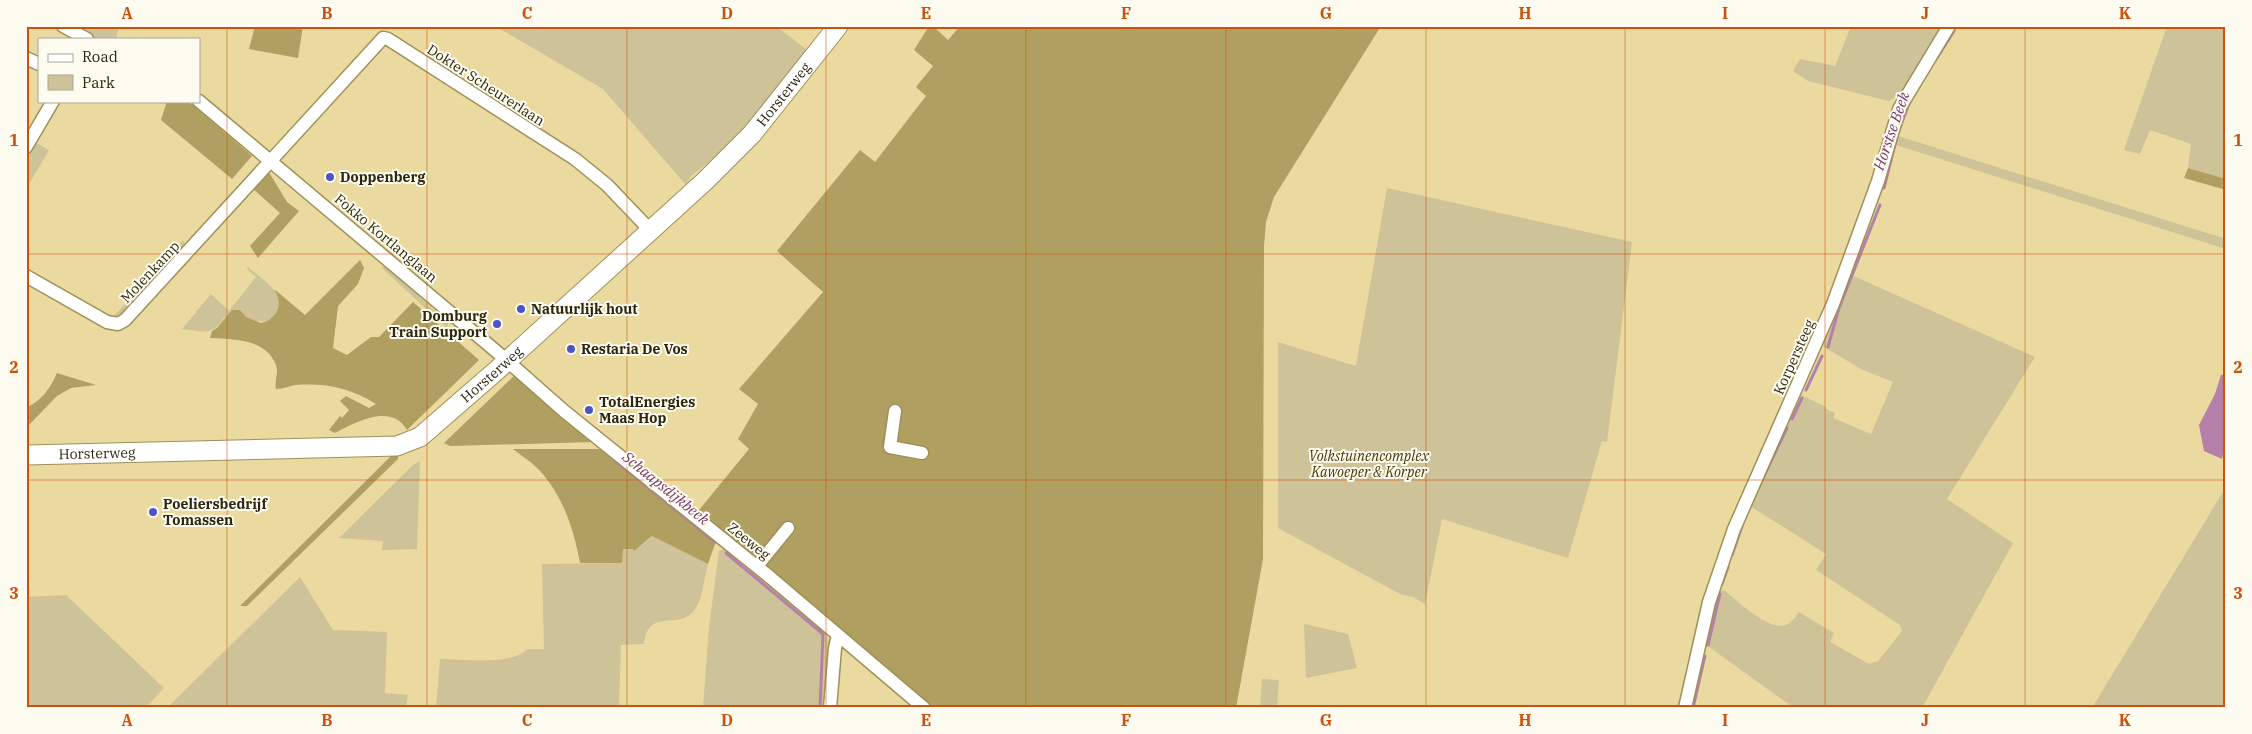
<svg xmlns="http://www.w3.org/2000/svg" width="2252" height="734" font-family="'IBM Plex Serif',serif">
  <style>
    .green { fill: #cdc298 }
    .forest { fill: #af9f60 }
    .water { fill: #b580a9 }
    .lines { fill: none; stroke-linecap: round; stroke-linejoin: round }
    .stream { stroke: #b580a9; stroke-width: 3 }
    .street-casing { stroke: #9f9058; stroke-width: 15 }
    .secondary-casing { stroke: #9f9058; stroke-width: 21 }
    .street { stroke: #fff; stroke-width: 12 }
    .secondary { stroke: #fff; stroke-width: 19 }
    .grid { fill: none; stroke: #cc510c; stroke-width: 1; stroke-opacity: 0.55 }
    .poi-dot { fill: #4c54c9; stroke: #fefbf0; stroke-width: 2 }
    .labels { text-anchor: middle; dominant-baseline: central; stroke-width: 4; stroke-linejoin: round; paint-order: stroke }
    .street-label { font-size: 14px; fill: #2c260e; stroke: #fefbf0 }
    .poi-label { font-size: 14px; font-weight: bold; fill: #2c260e; stroke: #fefbf0; text-anchor: start }
    .park-label { font-size: 14px; font-style: italic; fill: #453903; stroke: #fefbf0 }
    .water-label { font-size: 15px; font-style: italic; fill: #78366b; stroke: #fefbf0 }
    .neatline { fill: none; stroke: #cc510c; stroke-width: 2 }
    .grid-label { font-size: 16px; text-anchor: middle; font-weight: bold; fill: #cc510c }
  </style>
  <rect width="100%" height="100%" fill="#eadaa0"/>
  <path class="green" d="M 73,26 L 119,26 L 116,39 L 96,39 Z
    M 495,26 L 776,26 L 807,50 C 778,87 749,125 717,159 L 712,159 L 690,177 L 686,185 L 603,89 Z
    M 1851,26 L 1942,26 L 1900,94 L 1889,101 L 1808,81 L 1793,71 L 1800,59 L 1835,66 Z
    M 2167,26 L 2226,26 L 2226,179 L 2188,168 L 2191,144 L 2150,130 L 2140,154 L 2124,150 Z
    M 1895,135 L 2226,239 L 2226,249 L 1893,144 Z
    M 33,141 L 49,150 L 29,184 L 26,182 L 26,152 Z
    M 1387,188 L 1632,242 L 1607,442 L 1602,441 L 1568,558 L 1442,519 L 1425,604 L 1413,597 L 1402,595 L 1278,528 L 1278,342 L 1356,366 Z
    M 183,240 L 185,246 C 174,259 161,267 149,281 L 149,286 L 144,292 L 137,293 L 129,303 L 129,308 L 119,317 L 114,316 Z
    M 385,265 L 449,324 L 446,327 L 382,268 Z
    M 248,267 C 257,275 272,284 277,295 C 288,319 259,330 242,313 L 224,318 C 212,337 202,331 182,329 L 211,294 L 229,311 L 256,277 L 247,269 Z
    M 1849,274 L 2035,357 L 1947,499 L 2013,543 L 1922,708 L 1794,708 L 1705,644 L 1716,590 L 1725,591 C 1738,601 1771,634 1788,624 C 1792,621 1796,616 1799,612 L 1834,633 L 1830,642 L 1869,664 L 1878,661 L 1902,631 L 1900,625 L 1816,570 L 1826,554 L 1747,504 L 1797,396 L 1801,395 L 1826,407 L 1826,409 L 1835,413 L 1833,418 L 1871,434 L 1893,382 L 1861,369 L 1824,347 L 1823,340 Z
    M 420,461 L 417,549 L 382,550 L 383,541 L 339,538 L 413,465 Z
    M 2226,487 L 2226,708 L 2092,708 Z
    M 652,536 L 708,564 C 704,578 703,601 693,612 C 675,630 648,608 644,644 L 621,645 L 619,708 L 436,708 L 440,659 C 461,659 513,666 527,649 L 544,649 L 542,564 L 621,563 L 623,549 C 636,549 643,546 652,536 Z
    M 726,548 L 822,627 L 830,644 L 826,708 L 703,708 L 709,627 L 719,551 Z
    M 300,577 L 333,630 L 387,632 L 385,693 L 408,695 L 406,708 L 167,708 Z
    M 66,595 L 164,688 L 145,708 L 26,708 L 26,597 Z
    M 1304,624 L 1348,634 L 1357,668 L 1306,678 Z
    M 1262,679 L 1279,680 L 1277,708 L 1260,708 Z"/>
  <path class="forest" d="M 255,26 L 303,26 L 298,58 L 249,49 Z
    M 929,26 L 933,26 L 948,40 L 960,26 L 1381,26 L 1274,197 L 1266,222 L 1264,246 L 1263,559 L 1236,708 L 933,708 L 699,510 L 749,449 L 738,439 L 758,404 L 739,389 L 823,292 L 777,251 L 860,150 L 875,162 L 926,96 L 916,87 L 933,66 L 914,50 Z
    M 167,101 L 188,101 L 252,156 L 232,179 L 161,120 Z
    M 2188,168 L 2226,179 L 2226,190 L 2184,178 Z
    M 267,169 L 287,202 L 299,211 L 258,258 L 250,246 L 280,213 L 252,188 Z
    M 360,260 L 364,268 L 358,284 L 338,306 L 333,348 L 347,355 L 371,337 L 379,337 L 413,302 L 479,360 L 407,430 C 391,402 354,423 335,433 L 329,430 L 340,416 L 342,418 L 349,410 L 340,401 L 346,396 L 369,408 L 376,404 C 350,388 326,383 296,385 C 289,386 283,389 276,389 C 274,381 279,373 276,365 C 266,339 234,339 210,338 L 212,331 L 217,328 L 232,310 L 240,310 L 246,317 L 261,323 C 278,318 284,305 274,289 L 305,315 Z
    M 57,373 L 96,385 L 71,388 L 57,396 L 26,428 L 26,408 C 41,401 51,388 57,373 Z
    M 515,375 L 595,442 L 450,446 L 444,443 Z
    M 513,449 L 603,449 L 716,541 L 708,564 L 652,536 L 634,551 L 633,549 L 623,549 L 622,563 L 580,563 C 574,530 563,496 540,471 C 533,463 522,456 513,449 Z
    M 392,455 L 398,455 L 398,459 L 247,606 L 240,606 Z"/>
  <path class="water" d="M 2226,374 L 2226,439 L 2222,459 L 2204,451 L 2199,425 L 2215,394 L 2221,375 Z"/>
  <g class="lines">
    <path class="stream" d="M 1937,58 L 1954,31
      M 1884,188 L 1898,133 L 1910,101
      M 1828,347 L 1839,308 L 1880,205
      M 1806,390 L 1822,356
      M 1792,419 L 1802,398
      M 613,459 L 715,542
      M 1761,482 L 1787,428
      M 726,553 L 823,634 L 820,708
      M 1732,555 L 1742,526
      M 1722,584 L 1728,567
      M 1708,645 L 1720,594
      M 1693,708 L 1705,656"/>
    <defs>
      <path id="street" d="M 63,26 L 87,39
        M 26,58 L 39,64
        M 199,101 L 503,357 L 564,411 L 771,578 L 924,708
        M 26,147 L 53,101
        M 26,276 L 107,322 L 118,324 L 125,320 L 383,38 L 388,39 L 575,159 L 607,185 L 650,230
        M 895,411 L 890,447 L 922,453
        M 757,566 L 788,528
        M 830,708 L 835,648 L 838,635
        M 1685,708 L 1709,602 L 1734,529 L 1833,304 L 1878,181 L 1899,109 L 1949,26"/>
      <g id="secondary">
        <path id="s1" d="M 26,455 L 397,446 L 420,437 L 496,371 L 705,181 L 752,134 L 838,26"/>
      </g>
    </defs>
    <use href="#street" class="street-casing"/>
    <use href="#secondary" class="secondary-casing"/>
    <use href="#street" class="street"/>
    <use href="#secondary" class="secondary"/>
  </g>
  <path class="grid" d="M 227,26 L 227,708M 427,26 L 427,708M 627,26 L 627,708M 826,26 L 826,708M 1026,26 L 1026,708M 1226,26 L 1226,708M 1426,26 L 1426,708M 1625,26 L 1625,708M 1825,26 L 1825,708M 2025,26 L 2025,708M 26,254 L 2226,254M 26,480 L 2226,480"/>
  <g class="poi-dot">
    <circle cx="330" cy="177" r="5"/>
    <circle cx="521" cy="309" r="5"/>
    <circle cx="497" cy="324" r="5"/>
    <circle cx="571" cy="349" r="5"/>
    <circle cx="589" cy="410" r="5"/>
    <circle cx="153" cy="512" r="5"/>
  </g>
  <g class="labels">
    <g class="street-label">
      <text transform="translate(486 85) rotate(33)">Dokter Scheurerlaan</text>
      <text stroke="none"><textPath href="#s1" startOffset="896">Horsterweg</textPath></text>
      <text transform="translate(386 238) rotate(40)">Fokko Kortlanglaan</text>
      <text transform="translate(150 272) rotate(-47)">Molenkamp</text>
      <text transform="translate(1794 357) rotate(-66)">Korpersteeg</text>
      <text stroke="none"><textPath href="#s1" startOffset="491">Horsterweg</textPath></text>
      <text stroke="none"><textPath href="#s1" startOffset="71">Horsterweg</textPath></text>
      <text transform="translate(749 541) rotate(39)">Zeeweg</text>
    </g>
    <g class="poi-label">
      <text x="340" y="177">Doppenberg</text>
      <text x="531" y="309">Natuurlijk hout</text>
      <text x="487" y="316" text-anchor="end">Domburg<tspan x="487" dy="16">Train Support</tspan></text>
      <text x="581" y="349">Restaria De Vos</text>
      <text x="599" y="402">TotalEnergies<tspan x="599" dy="16">Maas Hop</tspan></text>
      <text x="163" y="504">Poeliersbedrijf<tspan x="163" dy="16">Tomassen</tspan></text>
    </g>
    <g class="park-label">
      <text x="1369" y="456">Volkstuinencomplex<tspan x="1369" dy="16">Kawoeper &amp; Korper</tspan></text>
    </g>
    <g class="water-label">
      <text transform="translate(1891 131) rotate(-71)">Horstse Beek</text>
      <text transform="translate(666 488) rotate(39)">Schaapsdijkbeek</text>
    </g>
  </g>
  <rect width="2252" height="734" fill="none" stroke="#fefbf0" stroke-width="55"/>
  <rect x="38" y="38" width="162" height="65" fill="#fefbf0" stroke="#aaa696"/>
  <rect x="48" y="54" width="25" height="8" fill="#ffffff" stroke="#aaa696"/>
  <text x="82" y="62" font-size="15" fill="#2c260e">Road</text>
  <rect x="48" y="75" width="25" height="15" fill="#cdc298" stroke="#aaa696"/>
  <text x="82" y="88" font-size="15" fill="#2c260e">Park</text>
  <rect x="28" y="28" width="2196" height="678" class="neatline"/>
  <g class="grid-label">
    <text x="127" y="19">A</text>
    <text x="327" y="19">B</text>
    <text x="527" y="19">C</text>
    <text x="727" y="19">D</text>
    <text x="926" y="19">E</text>
    <text x="1126" y="19">F</text>
    <text x="1326" y="19">G</text>
    <text x="1525" y="19">H</text>
    <text x="1725" y="19">I</text>
    <text x="1925" y="19">J</text>
    <text x="2125" y="19">K</text>
    <text x="14" y="146">1</text>
    <text x="2238" y="146">1</text>
    <text x="14" y="373">2</text>
    <text x="2238" y="373">2</text>
    <text x="14" y="599">3</text>
    <text x="2238" y="599">3</text>
    <text x="127" y="726">A</text>
    <text x="327" y="726">B</text>
    <text x="527" y="726">C</text>
    <text x="727" y="726">D</text>
    <text x="926" y="726">E</text>
    <text x="1126" y="726">F</text>
    <text x="1326" y="726">G</text>
    <text x="1525" y="726">H</text>
    <text x="1725" y="726">I</text>
    <text x="1925" y="726">J</text>
    <text x="2125" y="726">K</text>
  </g>
</svg>
